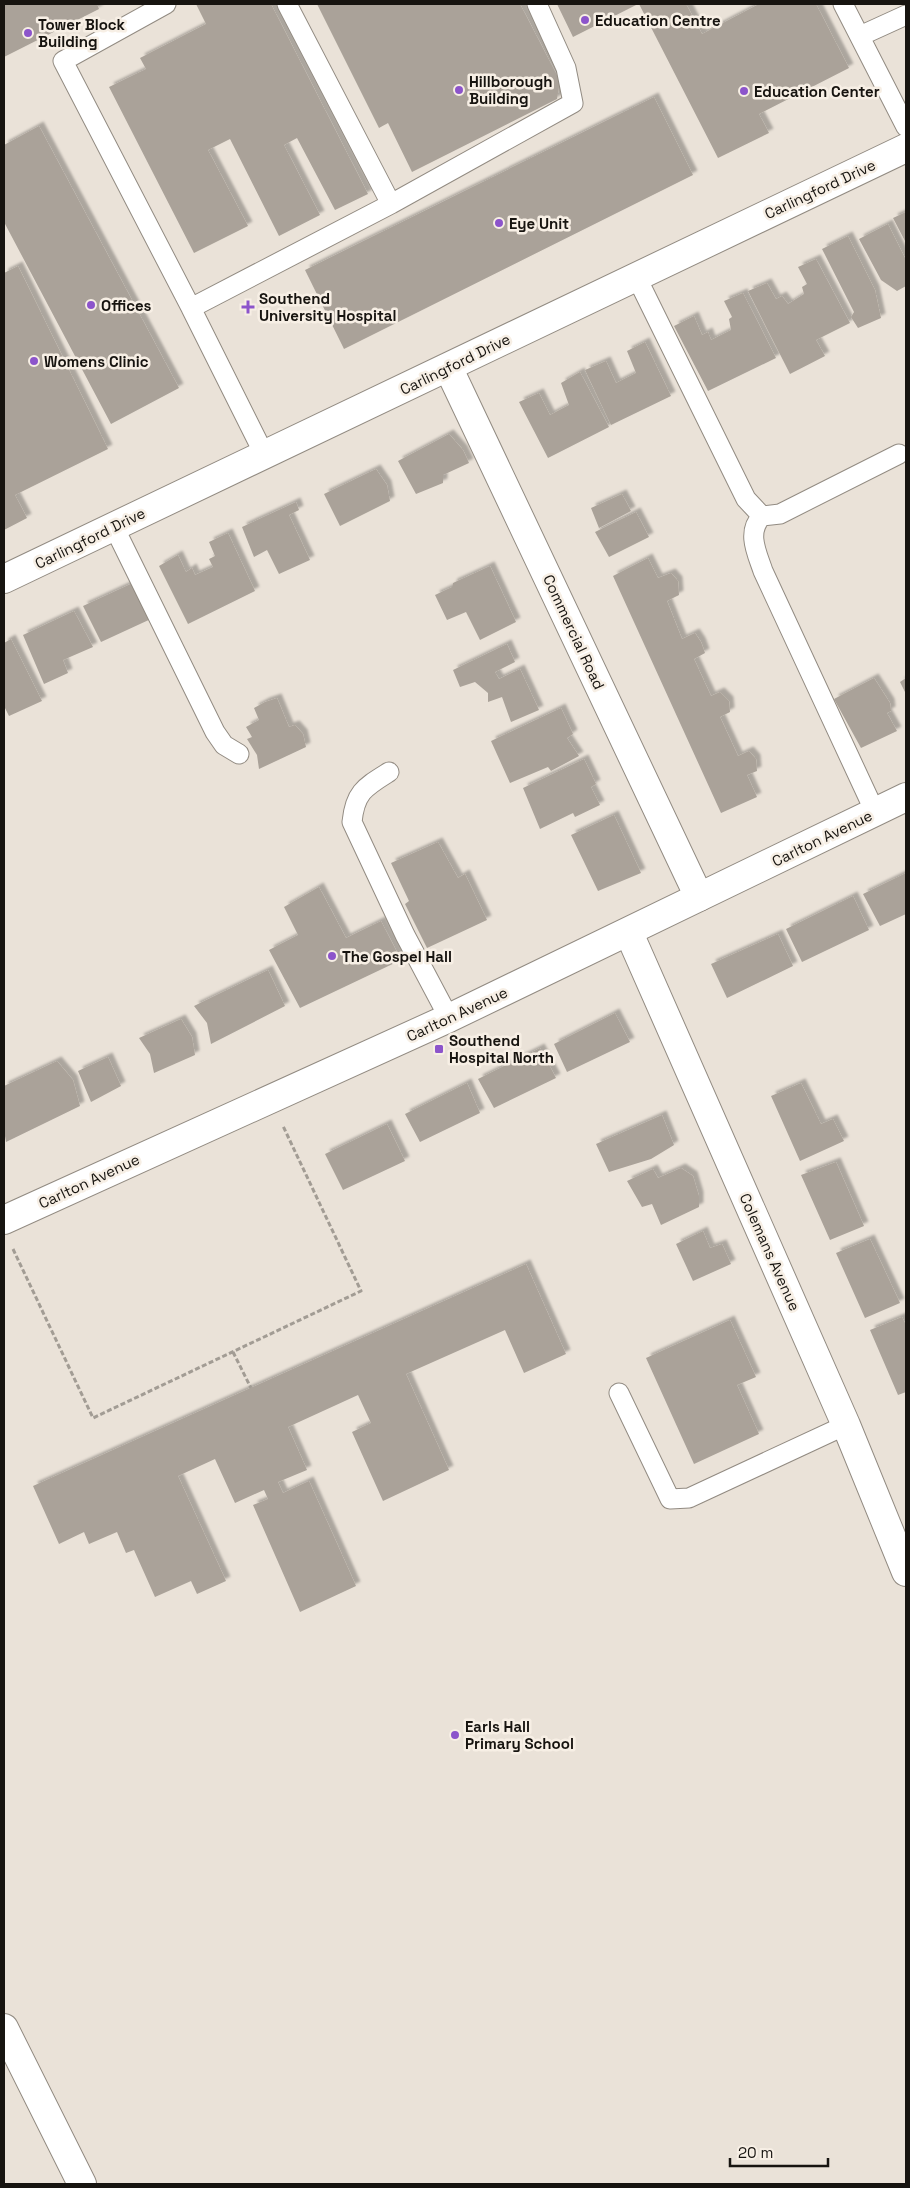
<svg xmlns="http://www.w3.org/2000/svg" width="910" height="2188" font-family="'Space Grotesk',sans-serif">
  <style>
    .building { fill: #aaa299; filter: url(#shadow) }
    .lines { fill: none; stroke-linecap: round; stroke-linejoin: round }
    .lane-casing { stroke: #928b82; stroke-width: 21 }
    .street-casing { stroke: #928b82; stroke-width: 30 }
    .secondary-casing { stroke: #928b82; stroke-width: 30 }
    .path { stroke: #a29c94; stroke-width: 3; stroke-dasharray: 5 2.5; stroke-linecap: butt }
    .lane { stroke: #fff; stroke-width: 19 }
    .street { stroke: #fff; stroke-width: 28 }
    .secondary { stroke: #fff; stroke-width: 28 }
    .poi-dot { fill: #8c54cb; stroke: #f7efe5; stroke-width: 2 }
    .labels { text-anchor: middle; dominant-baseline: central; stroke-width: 5; stroke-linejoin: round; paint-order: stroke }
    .poi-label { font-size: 15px; font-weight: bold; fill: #171410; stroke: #f7efe5; text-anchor: start }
    .street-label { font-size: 15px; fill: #171410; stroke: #f7efe5 }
  </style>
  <defs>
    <filter id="shadow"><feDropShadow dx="4.5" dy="-4.5" stdDeviation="1" flood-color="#0004"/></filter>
  </defs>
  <rect width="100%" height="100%" fill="#eae2d8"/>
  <path class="building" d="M 4,4 L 97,4 L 99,9 L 4,57 Z
    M 196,4 L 246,4 L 247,5 L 271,4 L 368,194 L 335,210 L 297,138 L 284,145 L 320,215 L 279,236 L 230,139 L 208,150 L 248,226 L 194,253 L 109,87 L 146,69 L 140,58 L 206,24 Z
    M 317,4 L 520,4 L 560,81 L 557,99 L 412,172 L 388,123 L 379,128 Z
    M 557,4 L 638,4 L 573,37 Z
    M 639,4 L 686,4 L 702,34 L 759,4 L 816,4 L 849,68 L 759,114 L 769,133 L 718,158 Z
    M 654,97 L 693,175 L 344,349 L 305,270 Z
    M 39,126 L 179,388 L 111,424 L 4,222 L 4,145 Z
    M 906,212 L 906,243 L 893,218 Z
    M 888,224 L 906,260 L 906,286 L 897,291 L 881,280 L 859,239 Z
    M 848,236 L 875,290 L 881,318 L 858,328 L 851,317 L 854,312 L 822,249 Z
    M 816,259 L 850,323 L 816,340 L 825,356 L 790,374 L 748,291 L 767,283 L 776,299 L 782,296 L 788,304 L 804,294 L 802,287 L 807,284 L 798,267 Z
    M 18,266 L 108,449 L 15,495 L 27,518 L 4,530 L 4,273 Z
    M 743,293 L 776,358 L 708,391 L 674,326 L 694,316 L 702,335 L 708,332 L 711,340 L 731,330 L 729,319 L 732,317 L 724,301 Z
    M 645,342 L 671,396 L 611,425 L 585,370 L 606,361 L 616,383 L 636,373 L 627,351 Z
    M 580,372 L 609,427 L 548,458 L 519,402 L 539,393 L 550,415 L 569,405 L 561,383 Z
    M 449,434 L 463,450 L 469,463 L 443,475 L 443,483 L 416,494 L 398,461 Z
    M 376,469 L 387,485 L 390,501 L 340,526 L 324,494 Z
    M 622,494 L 631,511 L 599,528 L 591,508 Z
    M 296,502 L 299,510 L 289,515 L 310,560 L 279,574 L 267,550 L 254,557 L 242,527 Z
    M 636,512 L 649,537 L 609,557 L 595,532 Z
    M 228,533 L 255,591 L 188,624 L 159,566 L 178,555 L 186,572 L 192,568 L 195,575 L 213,567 L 209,559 L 215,556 L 209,542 Z
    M 648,558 L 658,578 L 671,573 L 678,581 L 679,595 L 667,601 L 682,639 L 695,633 L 701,642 L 705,653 L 694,659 L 711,696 L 720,692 L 729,701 L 730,712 L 720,717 L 738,756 L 749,751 L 756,759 L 757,771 L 747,775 L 757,797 L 721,813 L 613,576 Z
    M 490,566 L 516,622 L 480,640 L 466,612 L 447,620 L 435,595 L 452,587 L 453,583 Z
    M 135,582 L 153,618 L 101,642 L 83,606 Z
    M 74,611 L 93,647 L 63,660 L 68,673 L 44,684 L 23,635 Z
    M 11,639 L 42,701 L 9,716 L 4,706 L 4,643 Z
    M 507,644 L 515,662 L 495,672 L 499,679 L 520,669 L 539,710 L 511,722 L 502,697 L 488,702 L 488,693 L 475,682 L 460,687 L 453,670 Z
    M 874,678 L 890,703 L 891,711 L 887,713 L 897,731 L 861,748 L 834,699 Z
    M 906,678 L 906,694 L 900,682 Z
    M 277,698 L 289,727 L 295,725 L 303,734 L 306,747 L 259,769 L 257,755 L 247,739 L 252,737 L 246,727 L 259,720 L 254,708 L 265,702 Z
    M 561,708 L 573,734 L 567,738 L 579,756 L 551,771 L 548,767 L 510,783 L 491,741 Z
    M 584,759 L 596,784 L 591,787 L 600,805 L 575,817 L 573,813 L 540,829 L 523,788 Z
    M 614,815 L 641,873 L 598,891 L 571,835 Z
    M 438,842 L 458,878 L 465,874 L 487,920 L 427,948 L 405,904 L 409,901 L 391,863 Z
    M 906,873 L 906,914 L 880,926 L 863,894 Z
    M 319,887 L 346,938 L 381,921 L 401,960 L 300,1008 L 269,950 L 298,935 L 284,907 Z
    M 853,896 L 869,930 L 802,962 L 786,929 Z
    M 778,934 L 793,966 L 727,998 L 711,964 Z
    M 268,970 L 285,1006 L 211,1044 L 207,1023 L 194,1006 Z
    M 615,1013 L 630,1042 L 567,1072 L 554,1044 Z
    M 181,1019 L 192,1037 L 195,1055 L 154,1073 L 150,1054 L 139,1038 Z
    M 540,1048 L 556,1078 L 494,1108 L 478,1079 Z
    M 108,1057 L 121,1086 L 91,1102 L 78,1071 Z
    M 57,1061 L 73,1080 L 80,1106 L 6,1142 L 4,1130 L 4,1086 Z
    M 467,1083 L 480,1113 L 420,1142 L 405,1114 Z
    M 801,1083 L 821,1124 L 833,1119 L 844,1141 L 800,1161 L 771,1096 Z
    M 662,1115 L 674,1145 L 651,1159 L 609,1172 L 596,1144 Z
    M 387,1124 L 405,1161 L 343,1190 L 325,1154 Z
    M 836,1162 L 864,1226 L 830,1240 L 801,1175 Z
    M 681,1168 L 693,1176 L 699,1196 L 699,1207 L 661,1225 L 652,1204 L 642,1207 L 627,1181 L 653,1169 L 658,1178 Z
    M 703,1231 L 710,1248 L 722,1244 L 731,1264 L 693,1281 L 676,1244 Z
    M 870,1239 L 900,1303 L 865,1318 L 836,1253 Z
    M 526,1264 L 566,1354 L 524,1373 L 505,1330 L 406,1374 L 449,1470 L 383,1501 L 352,1432 L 371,1423 L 358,1395 L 288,1427 L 307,1470 L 278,1482 L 283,1493 L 309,1481 L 356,1586 L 300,1612 L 253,1505 L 268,1499 L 264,1490 L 235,1503 L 215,1459 L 178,1476 L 226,1581 L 197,1594 L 191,1581 L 155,1597 L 134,1550 L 126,1553 L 117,1532 L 89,1544 L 84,1532 L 59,1544 L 33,1486 Z
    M 902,1317 L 906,1325 L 906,1392 L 898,1395 L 870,1330 Z
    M 730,1320 L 756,1377 L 737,1385 L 759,1434 L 694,1464 L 646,1358 Z"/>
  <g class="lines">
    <defs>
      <path id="lane" d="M 166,4 L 63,61 L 191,308
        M 287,4 L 391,204
        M 843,4 L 906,127
        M 860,36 L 906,15
        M 636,276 L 746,499 L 762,516 C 746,532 757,553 763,571 L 875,812
        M 264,454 L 191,308 L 391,204 L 573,103 L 566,68 L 537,4
        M 762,516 L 780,514 L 899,454
        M 114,527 L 215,732 L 224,745 L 239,754
        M 389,772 C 365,787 355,792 352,822 L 405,935 L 449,1018
        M 619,1393 L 670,1499 L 689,1498 L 846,1425"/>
      <path id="street" d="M 448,367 L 699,897
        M 4,579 L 906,148
        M 629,933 L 846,1425 L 906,1572
        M 4,2028 L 82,2184"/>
      <path id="secondary" d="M 4,1220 L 449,1018 L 906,797"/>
    </defs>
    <use href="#lane" class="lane-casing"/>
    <use href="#street" class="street-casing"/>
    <use href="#secondary" class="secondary-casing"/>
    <path class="path" d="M 13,1249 L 93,1418 L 361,1291 L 283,1126
      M 233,1352 L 251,1388"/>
    <use href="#lane" class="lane"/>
    <use href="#street" class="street"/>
    <use href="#secondary" class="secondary"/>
  </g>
  <g class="poi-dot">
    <circle cx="585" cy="20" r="5"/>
    <circle cx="28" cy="33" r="5"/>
    <circle cx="459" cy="90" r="5"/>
    <circle cx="744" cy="91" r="5"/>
    <circle cx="499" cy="223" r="5"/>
    <circle cx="91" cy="305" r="5"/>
    <path d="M245.5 299.5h5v5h5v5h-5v5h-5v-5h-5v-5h5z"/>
    <circle cx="34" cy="361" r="5"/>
    <circle cx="332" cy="956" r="5"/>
    <rect x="434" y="1044" width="10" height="10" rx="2.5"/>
    <circle cx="455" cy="1735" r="5"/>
  </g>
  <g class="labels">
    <g class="poi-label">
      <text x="595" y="20">Education Centre</text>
      <text x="38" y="24">Tower Block<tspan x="38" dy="17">Building</tspan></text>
      <text x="469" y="81">Hillborough<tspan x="469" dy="17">Building</tspan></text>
      <text x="754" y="91">Education Center</text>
      <text x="509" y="223">Eye Unit</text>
      <text x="259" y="298">Southend<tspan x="259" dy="17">University Hospital</tspan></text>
      <text x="101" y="305">Offices</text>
      <text x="44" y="361">Womens Clinic</text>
      <text x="342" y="956">The Gospel Hall</text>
      <text x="449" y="1040">Southend<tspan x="449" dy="17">Hospital North</tspan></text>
      <text x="465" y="1726">Earls Hall<tspan x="465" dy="17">Primary School</tspan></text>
    </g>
    <g class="street-label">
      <text transform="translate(820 189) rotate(-25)">Carlingford Drive</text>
      <text transform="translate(455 364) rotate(-26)">Carlingford Drive</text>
      <text transform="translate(90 538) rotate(-26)">Carlingford Drive</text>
      <text transform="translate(574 632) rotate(65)">Commercial Road</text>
      <text transform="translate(822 838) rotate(-26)">Carlton Avenue</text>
      <text transform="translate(457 1014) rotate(-25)">Carlton Avenue</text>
      <text transform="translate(89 1181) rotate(-25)">Carlton Avenue</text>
      <text transform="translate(770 1252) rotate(66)">Colemans Avenue</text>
    </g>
  </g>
  <rect width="910" height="2188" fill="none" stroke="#171410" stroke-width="10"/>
  <path d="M730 2158v8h98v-8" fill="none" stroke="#171410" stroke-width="2.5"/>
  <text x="738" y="2158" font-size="15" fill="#171410" stroke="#f7efe5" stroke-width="4" paint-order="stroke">20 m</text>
</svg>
